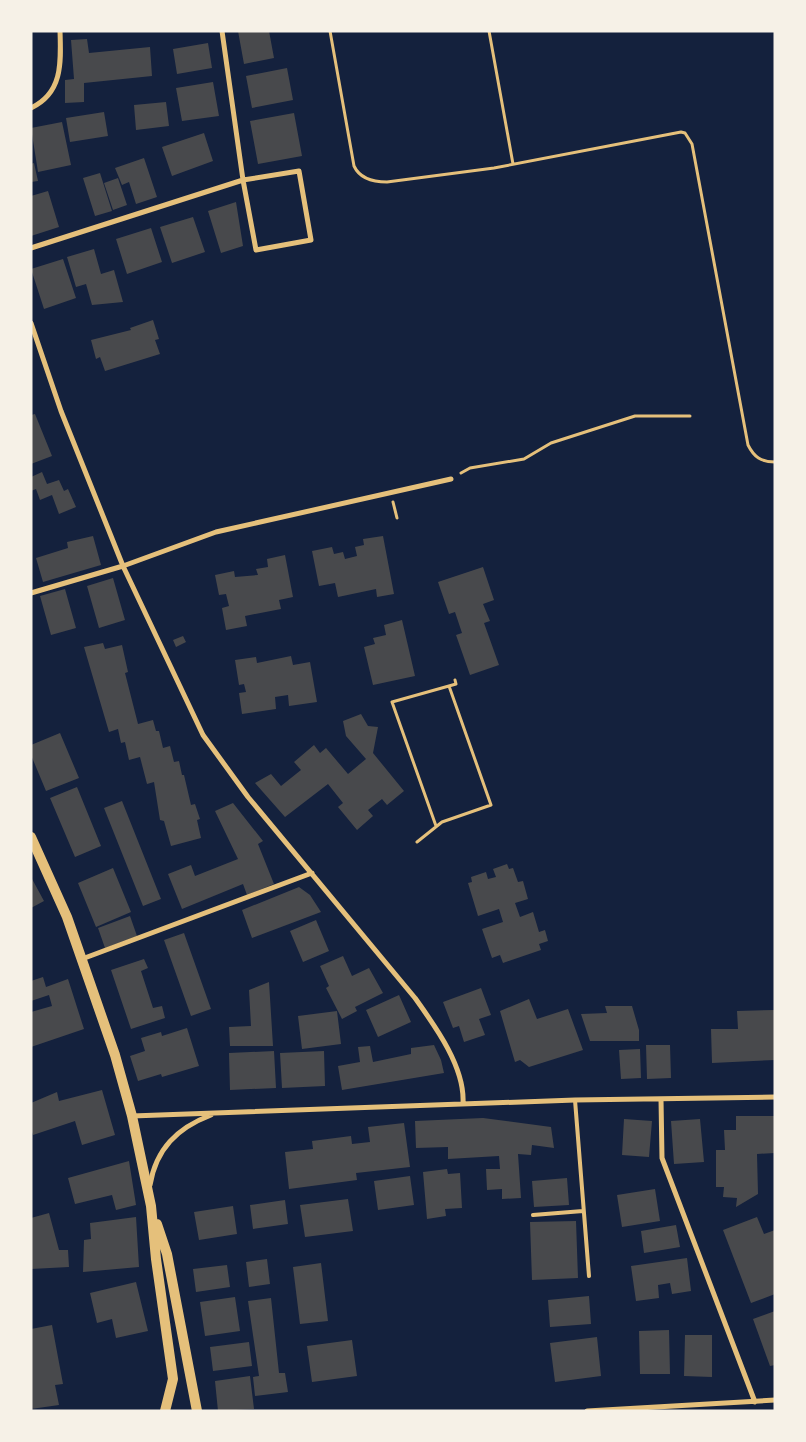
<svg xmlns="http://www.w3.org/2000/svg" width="806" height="1442" font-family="Poppins,sans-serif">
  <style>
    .building { fill: #48494c }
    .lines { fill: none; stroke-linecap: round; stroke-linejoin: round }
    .path { stroke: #e5c07b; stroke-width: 3 }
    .service { stroke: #e5c07b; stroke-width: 4 }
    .minor { stroke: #e5c07b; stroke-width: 5 }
    .secondary { stroke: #e5c07b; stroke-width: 10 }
  </style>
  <rect width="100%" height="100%" fill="#14213d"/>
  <path class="building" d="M 238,31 L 269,31 L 274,58 L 244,64 Z
    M 87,39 L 89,53 L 150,47 L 152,76 L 84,83 L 84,102 L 65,103 L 65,80 L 74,79 L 71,40 Z
    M 208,43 L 212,68 L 177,74 L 173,49 Z
    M 287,68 L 293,100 L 252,108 L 246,76 Z
    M 213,82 L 219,116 L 182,121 L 176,88 Z
    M 166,102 L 169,126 L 136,130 L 134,105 Z
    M 104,112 L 108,136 L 70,142 L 66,118 Z
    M 294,113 L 302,156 L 258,164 L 250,121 Z
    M 62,122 L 71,165 L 38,172 L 31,128 Z
    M 204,133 L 213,161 L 172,176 L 162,147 Z
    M 144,158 L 157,197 L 136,204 L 129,182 L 122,185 L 115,168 Z
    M 34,163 L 38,181 L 31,182 L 31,164 Z
    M 100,173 L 112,211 L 95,216 L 83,178 Z
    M 118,178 L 127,205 L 113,210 L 104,183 Z
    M 48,191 L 59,227 L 31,236 L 31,196 Z
    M 236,202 L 243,246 L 221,253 L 208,211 Z
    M 193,217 L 205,252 L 172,263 L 160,227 Z
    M 151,228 L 162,262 L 127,274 L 116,239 Z
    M 94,249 L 101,274 L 114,270 L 123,302 L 92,305 L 86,284 L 76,287 L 67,257 Z
    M 63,259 L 76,298 L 44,309 L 31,269 Z
    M 153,320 L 159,339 L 155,340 L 160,354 L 105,371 L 100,357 L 96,359 L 91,340 L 131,330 L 130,328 Z
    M 35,414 L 52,456 L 31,464 L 31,415 Z
    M 42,472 L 47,484 L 59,480 L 64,491 L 68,489 L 76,507 L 59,514 L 52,495 L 40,500 L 36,489 L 31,491 L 31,477 Z
    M 93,536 L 101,565 L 43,582 L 36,558 L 68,548 L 67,542 Z
    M 383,536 L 394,594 L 377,597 L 376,589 L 338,597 L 335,583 L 319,586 L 312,551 L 332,547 L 334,554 L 343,552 L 345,559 L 357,556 L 355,547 L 364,545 L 363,539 Z
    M 285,555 L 293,597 L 279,600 L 281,609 L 245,616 L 247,626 L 226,630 L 222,608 L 229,606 L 226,594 L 219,595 L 215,575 L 234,571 L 235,577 L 258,575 L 256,569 L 268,567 L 267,559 Z
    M 483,567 L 494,600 L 483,604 L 490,621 L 484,623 L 499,665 L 470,675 L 456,635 L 462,633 L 455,612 L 449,614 L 438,582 Z
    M 113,578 L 125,620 L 99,628 L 87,586 Z
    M 65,589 L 76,628 L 51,635 L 40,596 Z
    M 402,620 L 415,676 L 373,685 L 364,647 L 375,644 L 373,638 L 386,635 L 384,625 Z
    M 183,636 L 186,642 L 176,647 L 173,640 Z
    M 103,643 L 105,649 L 122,645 L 128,672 L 125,673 L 138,724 L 153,720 L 156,731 L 159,731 L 163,748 L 170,746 L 174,762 L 179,761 L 182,775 L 184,775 L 191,805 L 195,804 L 200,819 L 197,820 L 201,838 L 171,846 L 164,821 L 160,820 L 154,782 L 147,784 L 140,757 L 129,760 L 125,742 L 121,743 L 118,729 L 109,732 L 84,647 Z
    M 291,656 L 293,665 L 310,662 L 317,702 L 289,706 L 288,695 L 275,697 L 276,709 L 242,714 L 239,693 L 246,692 L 244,684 L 239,685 L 235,660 L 256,657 L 257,663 Z
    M 361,714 L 368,726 L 378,727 L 373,753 L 404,791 L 387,805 L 382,799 L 368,810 L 373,816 L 357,830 L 338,807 L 343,803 L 328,784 L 285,817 L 255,783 L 271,774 L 281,786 L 301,770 L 294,762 L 314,745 L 320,753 L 326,748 L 348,774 L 366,759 L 346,736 L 343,721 Z
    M 60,733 L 79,778 L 46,791 L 31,755 L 31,745 Z
    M 77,787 L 101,846 L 75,857 L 50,798 Z
    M 122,801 L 161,899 L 143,906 L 104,808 Z
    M 233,803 L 263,841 L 258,844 L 274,884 L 247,895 L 243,884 L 182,909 L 168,874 L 191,865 L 195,876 L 238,859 L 215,811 Z
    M 507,864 L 509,869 L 513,868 L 518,882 L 523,881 L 528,899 L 515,903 L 520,917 L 533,912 L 539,932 L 545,930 L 548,941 L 539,944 L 541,950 L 503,963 L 500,955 L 492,958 L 482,929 L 503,922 L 499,909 L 478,916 L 468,883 L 472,882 L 471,877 L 486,872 L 488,879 L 496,877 L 493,869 Z
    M 113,868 L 131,912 L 96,927 L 78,883 Z
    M 31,877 L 44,901 L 31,908 Z
    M 299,887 L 310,895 L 321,912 L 252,938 L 242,910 Z
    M 130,916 L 137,936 L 105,948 L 98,928 Z
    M 316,920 L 329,951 L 303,962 L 290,931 Z
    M 184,933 L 211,1009 L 191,1016 L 164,940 Z
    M 343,956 L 352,976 L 369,968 L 383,993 L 355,1007 L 357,1011 L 342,1019 L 326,988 L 329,986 L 320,966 Z
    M 144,959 L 148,968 L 141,971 L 153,1008 L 162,1006 L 165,1018 L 131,1029 L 111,970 Z
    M 43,977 L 46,987 L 68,979 L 84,1029 L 31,1047 L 31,1012 L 52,1006 L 49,995 L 31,1001 L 31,981 Z
    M 269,982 L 273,1046 L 230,1046 L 229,1027 L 251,1026 L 249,990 Z
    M 481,988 L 491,1015 L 479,1019 L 485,1035 L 464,1042 L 459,1026 L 453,1028 L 443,1002 Z
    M 399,995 L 411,1022 L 378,1037 L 366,1010 Z
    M 529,999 L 537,1019 L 568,1009 L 583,1050 L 529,1067 L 520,1060 L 515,1062 L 500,1011 Z
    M 605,1006 L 632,1006 L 639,1030 L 639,1041 L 590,1041 L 581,1014 L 607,1013 Z
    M 775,1010 L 775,1060 L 712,1063 L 711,1029 L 738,1029 L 737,1011 Z
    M 337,1011 L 341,1044 L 302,1049 L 298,1016 Z
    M 187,1028 L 199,1066 L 162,1077 L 161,1074 L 138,1081 L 130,1056 L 145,1051 L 141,1038 L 161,1032 L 162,1036 Z
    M 434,1045 L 441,1060 L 444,1073 L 342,1090 L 338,1066 L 360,1062 L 358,1047 L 370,1046 L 373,1062 L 411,1054 L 411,1048 Z
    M 646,1045 L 670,1045 L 671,1078 L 647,1079 Z
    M 640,1049 L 641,1078 L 621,1079 L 619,1050 Z
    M 274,1051 L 276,1088 L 230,1090 L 229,1053 Z
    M 324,1051 L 325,1086 L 282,1088 L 280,1053 Z
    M 102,1090 L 115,1135 L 82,1145 L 75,1121 L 33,1135 L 31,1129 L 31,1103 L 57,1092 L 59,1101 Z
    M 736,1116 L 775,1116 L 775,1153 L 757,1154 L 758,1194 L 736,1207 L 737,1198 L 723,1197 L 724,1187 L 716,1187 L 716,1150 L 725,1150 L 724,1130 L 736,1130 Z
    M 483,1118 L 551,1127 L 554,1148 L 532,1145 L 531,1155 L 518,1154 L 521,1198 L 502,1199 L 502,1189 L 487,1190 L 486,1169 L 500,1169 L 499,1156 L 448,1159 L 448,1147 L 416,1148 L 415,1121 Z
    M 624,1119 L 652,1121 L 649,1157 L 622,1155 Z
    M 700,1119 L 704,1162 L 674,1164 L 671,1121 Z
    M 404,1123 L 410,1167 L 356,1173 L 357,1180 L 289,1189 L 285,1152 L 313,1149 L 312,1141 L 351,1136 L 352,1144 L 370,1142 L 368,1127 Z
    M 129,1161 L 136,1205 L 116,1210 L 112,1195 L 75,1204 L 68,1178 Z
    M 447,1169 L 448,1174 L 460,1173 L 462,1208 L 445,1209 L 446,1216 L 427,1219 L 423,1172 Z
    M 410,1176 L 414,1205 L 378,1210 L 374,1181 Z
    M 567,1178 L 569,1205 L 534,1207 L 532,1181 Z
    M 655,1189 L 660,1221 L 622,1227 L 617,1195 Z
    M 348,1199 L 353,1231 L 305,1237 L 300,1205 Z
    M 285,1200 L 288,1224 L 253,1229 L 250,1205 Z
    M 233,1206 L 237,1234 L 199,1240 L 194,1212 Z
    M 49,1213 L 59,1250 L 68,1250 L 69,1267 L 31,1269 L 31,1218 Z
    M 136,1217 L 139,1267 L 83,1272 L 84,1240 L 91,1239 L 90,1223 Z
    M 757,1217 L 764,1234 L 775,1230 L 775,1294 L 751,1303 L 723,1230 Z
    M 576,1221 L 578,1278 L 532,1280 L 530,1222 Z
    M 676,1225 L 680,1247 L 644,1253 L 641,1231 Z
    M 687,1258 L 691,1291 L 672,1294 L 670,1283 L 658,1285 L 659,1298 L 636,1301 L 631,1266 Z
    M 267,1259 L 270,1284 L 249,1287 L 246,1262 Z
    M 321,1263 L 328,1321 L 300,1324 L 293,1267 Z
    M 227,1265 L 230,1287 L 196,1292 L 193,1269 Z
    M 136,1282 L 148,1331 L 116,1338 L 112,1319 L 97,1323 L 90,1293 Z
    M 589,1296 L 591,1324 L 550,1327 L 548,1300 Z
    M 235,1297 L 240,1331 L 205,1336 L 200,1302 Z
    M 271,1298 L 279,1373 L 285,1373 L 288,1392 L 255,1396 L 253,1377 L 259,1376 L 248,1301 Z
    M 775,1311 L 775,1365 L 770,1366 L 753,1319 Z
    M 52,1325 L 63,1384 L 55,1385 L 59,1405 L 31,1409 L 31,1329 Z
    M 669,1330 L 670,1374 L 640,1374 L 639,1331 Z
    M 685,1335 L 712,1335 L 712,1377 L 684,1376 Z
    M 597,1337 L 601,1376 L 555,1382 L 550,1343 Z
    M 352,1340 L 357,1376 L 312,1382 L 307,1346 Z
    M 249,1342 L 252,1366 L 213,1371 L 210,1347 Z
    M 250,1376 L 254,1409 L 218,1411 L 215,1381 Z"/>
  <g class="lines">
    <path class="path" d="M 330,31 L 354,166 C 360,179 374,182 387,182 L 494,168 L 681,132 L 685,133 L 692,144 L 748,445 C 754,457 761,462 775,462
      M 489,31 L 513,164
      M 461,473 L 470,468 L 524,459 L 551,443 L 635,416 L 690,416
      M 393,502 L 397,518
      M 436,826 L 392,702 L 456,684 L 455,680
      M 417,842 L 442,822 L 491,805 L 449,686"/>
    <path class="service" d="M 575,1100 L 589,1276
      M 533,1215 L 583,1211"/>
    <path class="minor" d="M 31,108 C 63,93 61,62 60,31
      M 31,248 L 243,180 L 299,171 L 311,240 L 256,250 L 243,180 L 222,31
      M 31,323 L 61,411 L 123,566 L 203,735 L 248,797 L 415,998 C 435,1026 465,1067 463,1103
      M 31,593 L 123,566 L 216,532 L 451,479
      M 82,959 L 312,873
      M 661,1099 L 662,1158 L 755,1402
      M 132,1116 L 575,1100 L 775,1097
      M 150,1185 C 156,1149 177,1128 211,1115
      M 587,1411 L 775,1400"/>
    <path class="secondary" d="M 31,837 L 67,917 L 115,1055 L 132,1116 L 151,1206 L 156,1259 L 173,1379 L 165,1411
      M 157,1224 L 167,1254 L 197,1411"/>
  </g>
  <rect width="806" height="1442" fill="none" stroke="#f6f1e7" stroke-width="65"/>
</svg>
